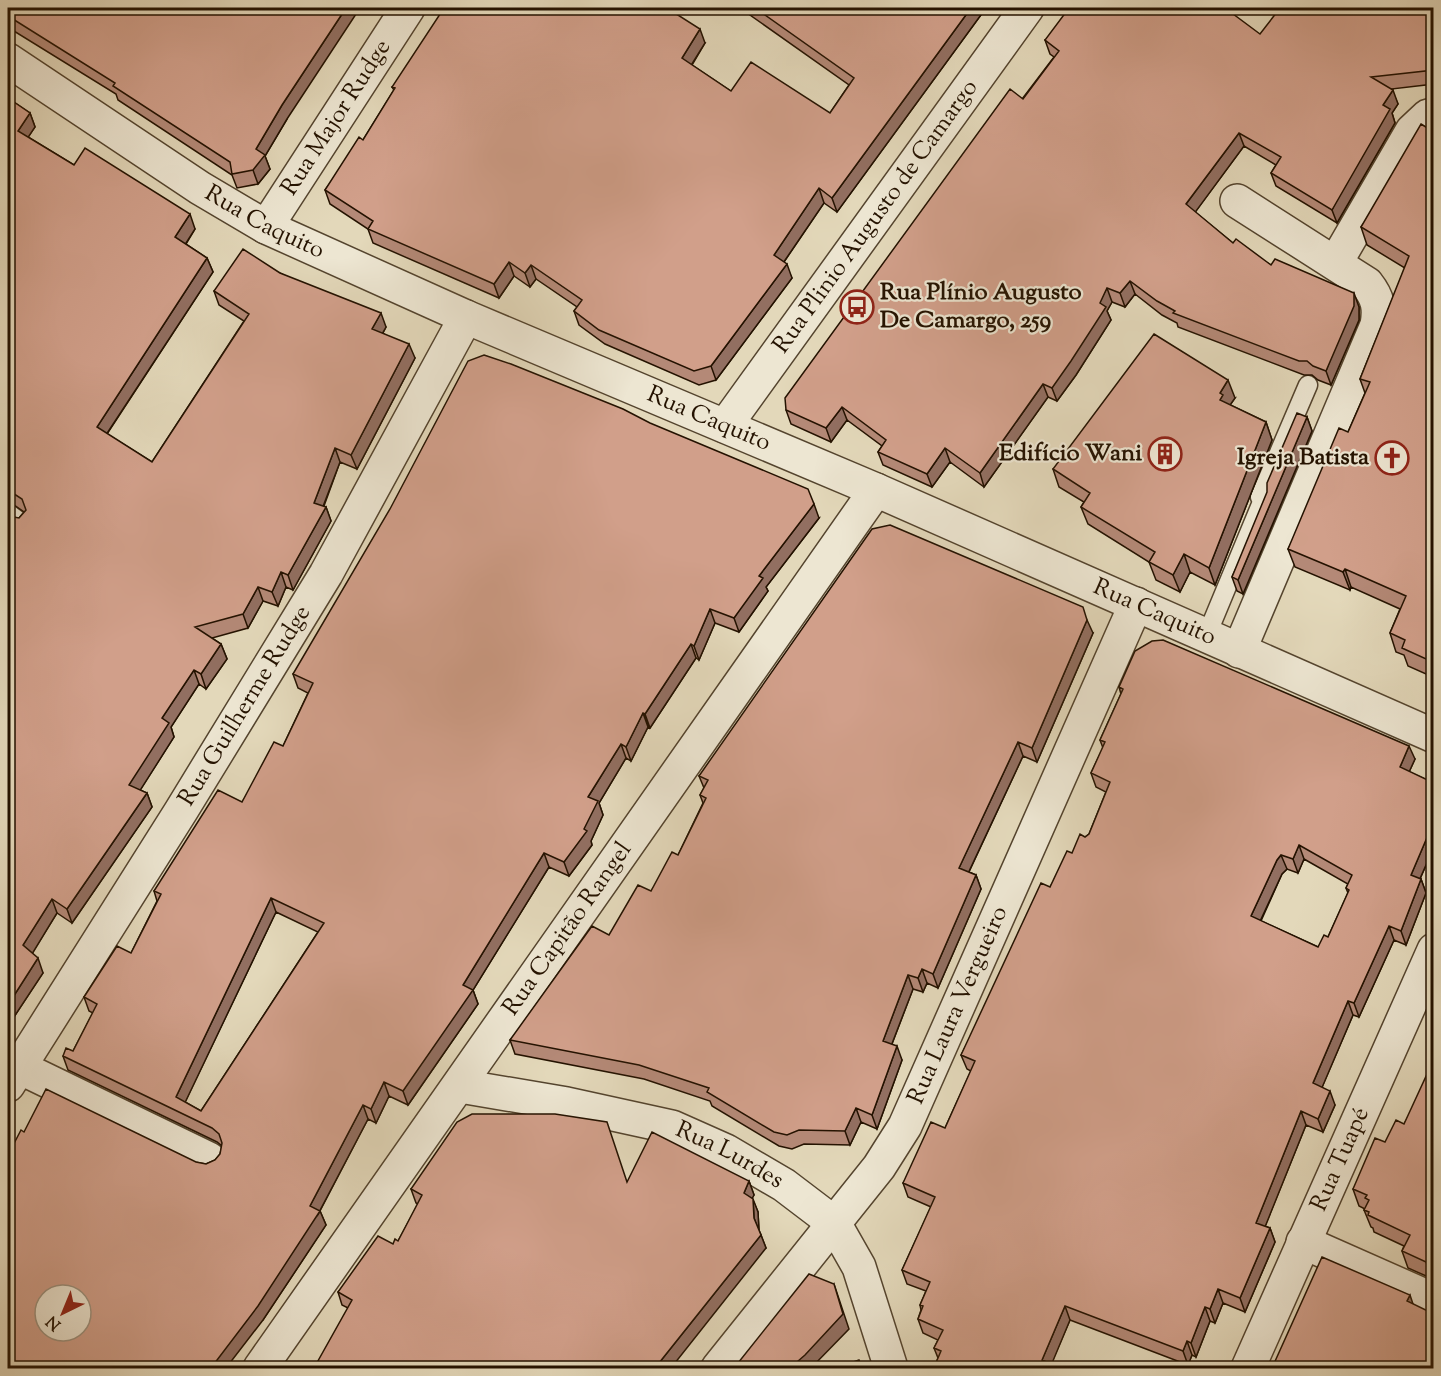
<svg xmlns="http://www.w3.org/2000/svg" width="1441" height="1376" font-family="'Sorts Mill Goudy',serif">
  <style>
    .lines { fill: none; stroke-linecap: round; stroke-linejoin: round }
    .service-casing { stroke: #54442e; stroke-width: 21 }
    .minor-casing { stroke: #54442e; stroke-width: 36 }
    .service { stroke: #ede6d2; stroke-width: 18 }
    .minor { stroke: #ede6d2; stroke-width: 33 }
    .wall { fill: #b48977; stroke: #241200; stroke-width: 1.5; fill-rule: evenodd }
    .shaded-wall { fill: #926f61; stroke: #241200; stroke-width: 1.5 }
    .building { fill: #d19f8a; stroke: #241200; stroke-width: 1.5; fill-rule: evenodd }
    .labels { text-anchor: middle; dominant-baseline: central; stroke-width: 4.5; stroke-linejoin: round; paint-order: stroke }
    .street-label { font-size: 24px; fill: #241200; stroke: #ede6d2 }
    .poi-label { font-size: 24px; font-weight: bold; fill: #241200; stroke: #ede6d2; text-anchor: end }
  </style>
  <rect width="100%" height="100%" fill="#e3d8ba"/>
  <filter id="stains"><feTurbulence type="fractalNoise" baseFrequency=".00333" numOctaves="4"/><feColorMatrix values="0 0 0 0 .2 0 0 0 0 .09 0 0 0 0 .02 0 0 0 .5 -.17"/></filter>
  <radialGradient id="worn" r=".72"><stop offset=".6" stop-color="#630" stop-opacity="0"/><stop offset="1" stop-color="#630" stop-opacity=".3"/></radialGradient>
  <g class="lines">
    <defs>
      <path id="service" d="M 8,513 L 20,522
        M 1206,637 L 1262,502 L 1260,497 L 1308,385"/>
      <g id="minor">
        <path id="s1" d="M 8,60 L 200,188 L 266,227 L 466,317 L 876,490 L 1434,736"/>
        <path d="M 1237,201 L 1367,284 C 1378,298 1380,308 1377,325 L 1239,651"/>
        <path id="s2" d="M 266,227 L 408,8"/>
        <path d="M 1336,262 L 1412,131 L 1428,116 L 1434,115"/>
        <path id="s3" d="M 725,426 L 1027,8"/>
        <path d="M 19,1067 L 209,1159"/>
        <path id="s4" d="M 8,1085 L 181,811 L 326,574 L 466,317"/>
        <path id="s5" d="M 460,1086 L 567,1104 L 672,1127 L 726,1151 L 784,1185 L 834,1223 L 859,1267 L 891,1368"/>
        <path d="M 1303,1242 L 1434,1300"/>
        <path id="s6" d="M 260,1368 L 876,490"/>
        <path id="s7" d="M 718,1368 L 879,1167 L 905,1126 L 1136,604"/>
        <path id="s8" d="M 1248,1368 L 1434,950"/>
      </g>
    </defs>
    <use href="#service" class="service-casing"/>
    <use href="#minor" class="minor-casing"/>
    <use href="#service" class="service"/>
    <use href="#minor" class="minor"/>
  </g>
  <path class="wall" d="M 740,8 L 986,8 L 837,212 L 824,203 L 784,262 L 792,278 L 716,380 L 699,385 L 605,344 L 579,325 L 574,311 L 577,307 L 536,279 L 530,287 L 514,276 L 499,298 L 373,243 L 368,229 L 330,204 L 325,190 L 363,140 L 394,90 L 392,87 L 705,43 L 692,65 L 731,91 L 830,113 L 849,85 Z
    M 1434,8 L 1434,84 L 1391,89 L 1398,104 L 1392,113 L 1395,123 L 1337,223 L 1276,186 L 1271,173 L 1276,165 L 1244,146 L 1195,212 L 1233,243 L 1271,265 L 1359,307 L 1359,320 L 1331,385 L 1318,380 L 1312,375 L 1304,375 L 1178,327 L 1177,323 L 1162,315 L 1135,294 L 1125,307 L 1112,302 L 1107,311 L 1111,320 L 1076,375 L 1057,401 L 1048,397 L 984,487 L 950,462 L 932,487 L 883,465 L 878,452 L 882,446 L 847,420 L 831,442 L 791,424 L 786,410 L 1054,57 L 1050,54 L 1045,40 L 1260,34 Z
    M 8,9 L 287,119 L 265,156 L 270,169 L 258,184 L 237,188 L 232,175 L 118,100 L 116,94 L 9,28 L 8,23 Z
    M 8,98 L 30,113 L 35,127 L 28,137 L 74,165 L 195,229 L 186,244 L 207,258 L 213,272 L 107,434 L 152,462 L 244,321 L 219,305 L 214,291 L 280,273 L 386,327 L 383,333 L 415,358 L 357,469 L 340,462 L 324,506 L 326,507 L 331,521 L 293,590 L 286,587 L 278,606 L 263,601 L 248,628 L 212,638 L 221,644 L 227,659 L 206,689 L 199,684 L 171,727 L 174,737 L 140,790 L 147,793 L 152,807 L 72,923 L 57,913 L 32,953 L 43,973 L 8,1026 L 9,517 L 19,518 L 24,512 L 10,502 L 8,503 Z
    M 1434,132 L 1434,680 L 1433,677 L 1408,666 L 1404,655 L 1396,652 L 1390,633 L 1400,609 L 1351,587 L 1350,590 L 1295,567 L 1288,549 L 1348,432 L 1365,393 L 1360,379 L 1405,268 L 1367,245 L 1361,227 Z
    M 1235,398 L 1230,405 L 1266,422 L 1272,440 L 1215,585 L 1190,572 L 1180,592 L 1156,580 L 1149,562 L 1088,524 L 1081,507 L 1084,502 L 1059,487 L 1053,469 Z
    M 1307,417 L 1312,431 L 1243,594 L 1237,591 L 1232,577 Z
    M 819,518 L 766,587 L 768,591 L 739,632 L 715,623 L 699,660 L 696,658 L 650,728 L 648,727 L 631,761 L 626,758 L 599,803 L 603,815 L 591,841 L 592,845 L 569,876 L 549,867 L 473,990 L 478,1004 L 408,1105 L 389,1096 L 376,1123 L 368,1119 L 320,1211 L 326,1225 L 263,1320 L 24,1132 L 206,1164 L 215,1160 L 220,1154 L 222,1146 L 217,1142 L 68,1070 L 63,1056 L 73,1051 L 93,1013 L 89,1011 L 84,997 L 131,953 L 157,901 L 154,891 L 242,802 L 283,746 L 308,693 L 298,688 L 293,674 ZM 276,912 L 318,932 L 201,1111 L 185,1102 Z
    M 1093,633 L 1037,762 L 1023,756 L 969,872 L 976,875 L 981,889 L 938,988 L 927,983 L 923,992 L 913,989 L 892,1044 L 902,1060 L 877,1129 L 861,1122 L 850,1145 L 804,1144 L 792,1149 L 779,1146 L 712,1106 L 710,1101 L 644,1079 L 515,1054 L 510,1040 L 651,891 L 678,855 L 703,803 L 700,795 L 704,788 L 699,776 Z
    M 1119,687 L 1415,759 L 1409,772 L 1434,783 L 1434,847 L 1420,879 L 1421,879 L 1426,893 L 1406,945 L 1394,940 L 1359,1017 L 1353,1015 L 1322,1087 L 1335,1105 L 1323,1132 L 1306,1125 L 1265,1226 L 1270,1228 L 1275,1242 L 1245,1312 L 1223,1303 L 1215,1323 L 1210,1321 L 1196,1357 L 1192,1355 L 1188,1365 L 1070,1320 L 1051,1364 L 1060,1368 L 936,1368 L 935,1365 L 938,1358 L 934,1348 L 938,1340 L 923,1333 L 918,1319 L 921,1310 L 920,1305 L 926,1291 L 907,1284 L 902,1270 L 931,1207 L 908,1197 L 903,1183 L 945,1128 L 971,1071 L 967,1069 L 961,1055 L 1050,887 L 1072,853 L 1085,837 L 1089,834 L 1106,792 L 1096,787 L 1091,773 L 1103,748 L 1100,740 L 1121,694 ZM 1304,859 L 1348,884 L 1346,888 L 1348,893 L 1328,937 L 1318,947 L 1261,921 L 1282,874 L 1287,869 L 1298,873 Z
    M 1434,1074 L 1434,1277 L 1433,1279 L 1408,1268 L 1402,1251 L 1404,1246 L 1374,1232 L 1373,1228 L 1371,1227 L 1364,1210 L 1365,1209 L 1359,1206 L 1353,1189 L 1385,1142 L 1404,1124 Z
    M 749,1181 L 754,1195 L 752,1198 L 758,1212 L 759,1230 L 766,1248 L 348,1308 L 342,1305 L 338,1292 L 398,1241 L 418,1204 L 416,1203 L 411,1189 L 628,1182 Z"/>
  <path class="shaded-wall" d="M 346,8 L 360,8 L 287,119 L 265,156 L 270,169 L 258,184 L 253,170 L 256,149 L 282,105 Z
    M 971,8 L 986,8 L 837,212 L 832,198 Z
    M 700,29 L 705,43 L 687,72 L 682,58 Z
    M 1393,90 L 1398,104 L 1392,113 L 1395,123 L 1337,223 L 1332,210 L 1383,105 Z
    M 30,113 L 35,127 L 23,145 L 18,131 Z
    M 1239,133 L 1244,146 L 1191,218 L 1186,204 Z
    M 819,188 L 824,203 L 779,269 L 774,255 Z
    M 190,214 L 195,229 L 181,251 L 175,237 Z
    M 207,258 L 213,272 L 102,441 L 97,427 Z
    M 509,262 L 514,276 L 499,298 L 494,284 Z
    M 787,264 L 792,278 L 716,380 L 711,366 Z
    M 531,265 L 536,279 L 530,287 L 525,273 Z
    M 1130,281 L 1135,294 L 1125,307 L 1120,293 Z
    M 1107,288 L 1112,302 L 1107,311 L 1111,320 L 1076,375 L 1057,401 L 1052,388 Z
    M 1354,293 L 1359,307 L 1359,320 L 1331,385 L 1326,371 Z
    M 381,313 L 386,327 L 377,343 L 372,329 Z
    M 409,344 L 415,358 L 357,469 L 351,455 Z
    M 1228,380 L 1235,398 L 1228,408 L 1220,400 L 1220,393 Z
    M 1043,384 L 1048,397 L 984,487 L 980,473 Z
    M 842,407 L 847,420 L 831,442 L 826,428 Z
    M 1307,417 L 1312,431 L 1243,594 L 1238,580 Z
    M 1266,422 L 1272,440 L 1215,585 L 1209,568 Z
    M 335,448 L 340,462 L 319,517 L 314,503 Z
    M 945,448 L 950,462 L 932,487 L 927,474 Z
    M 814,504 L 819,518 L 766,587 L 768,591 L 739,632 L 734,618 L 759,576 Z
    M 326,507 L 331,521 L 293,590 L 288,575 Z
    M 1184,554 L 1190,572 L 1180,592 L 1173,575 Z
    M 1345,569 L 1351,587 L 1350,590 L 1343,572 Z
    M 281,572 L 286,587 L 278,606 L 272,592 Z
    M 258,587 L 263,601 L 248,628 L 243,614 Z
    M 710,609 L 715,623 L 699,660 L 694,646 Z
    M 1087,620 L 1093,633 L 1037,762 L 1032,748 Z
    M 221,644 L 227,659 L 206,689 L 201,674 Z
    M 691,644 L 696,658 L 650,728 L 645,714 Z
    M 194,670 L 199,684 L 171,727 L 174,737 L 134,800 L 129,785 L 162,718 Z
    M 643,713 L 648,727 L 631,761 L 626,747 Z
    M 1018,742 L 1023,756 L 964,882 L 959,868 Z
    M 621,744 L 626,758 L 599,803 L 603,815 L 591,841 L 592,845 L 569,876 L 564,862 L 584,829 L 588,797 Z
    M 1409,746 L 1415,759 L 1405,781 L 1400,767 Z
    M 147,793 L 152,807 L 72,923 L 67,909 Z
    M 1434,821 L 1434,847 L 1418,883 L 1411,875 Z
    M 1299,845 L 1304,859 L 1298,873 L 1293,859 Z
    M 544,853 L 549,867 L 473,990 L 478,1004 L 408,1105 L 403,1091 L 463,985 Z
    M 1281,855 L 1287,869 L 1282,874 L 1256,930 L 1251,916 L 1277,860 Z
    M 976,875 L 981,889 L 938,988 L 933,974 Z
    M 1421,879 L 1426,893 L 1406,945 L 1401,931 Z
    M 271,898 L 276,912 L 181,1111 L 176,1097 Z
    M 52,899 L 57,913 L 29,959 L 23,945 Z
    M 1389,926 L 1394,940 L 1359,1017 L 1354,1003 Z
    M 38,958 L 43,973 L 8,1026 L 8,1005 Z
    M 922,969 L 927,983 L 923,992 L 918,978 Z
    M 908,975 L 913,989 L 888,1054 L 883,1041 Z
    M 1348,1001 L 1353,1015 L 1318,1097 L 1313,1083 Z
    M 897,1046 L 902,1060 L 877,1129 L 872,1115 Z
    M 384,1082 L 389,1096 L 376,1123 L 371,1109 Z
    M 1330,1091 L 1335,1105 L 1323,1132 L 1318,1119 Z
    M 363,1105 L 368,1119 L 317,1216 L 320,1211 L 326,1225 L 263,1320 L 226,1368 L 211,1368 L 310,1206 Z
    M 856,1108 L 861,1122 L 850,1145 L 845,1131 Z
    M 1301,1111 L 1306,1125 L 1261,1237 L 1256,1223 Z
    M 749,1181 L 754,1195 L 748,1206 L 744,1193 Z
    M 753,1199 L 758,1212 L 759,1232 L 754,1218 Z
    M 1270,1228 L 1275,1242 L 1245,1312 L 1240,1298 Z
    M 761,1235 L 766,1248 L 671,1368 L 655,1368 Z
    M 1431,1252 L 1434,1259 L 1434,1277 L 1433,1279 L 1426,1262 Z
    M 834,1284 L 849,1329 L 811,1368 L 790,1368 Z
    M 1218,1289 L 1223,1303 L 1215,1323 L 1210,1309 Z
    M 1410,1295 L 1416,1313 L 1407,1301 Z
    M 1065,1306 L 1070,1320 L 1050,1368 L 1042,1360 Z
    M 1205,1307 L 1210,1321 L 1196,1357 L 1191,1343 Z
    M 1187,1341 L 1192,1355 L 1188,1365 L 1183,1351 Z"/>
  <path class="building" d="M 8,8 L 346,8 L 282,105 L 256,149 L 265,155 L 253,170 L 232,174 L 230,162 L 113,86 L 115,83 L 8,16 Z
    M 444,8 L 667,8 L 700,29 L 682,58 L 731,91 L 751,62 L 830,113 L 854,78 L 755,8 L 971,8 L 832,198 L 819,188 L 774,255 L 787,264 L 711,366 L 694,371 L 599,330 L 574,311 L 582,300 L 531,265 L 525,273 L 509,262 L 494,284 L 368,229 L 373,221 L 325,190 L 359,137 L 363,140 L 395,88 L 392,87 Z
    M 1069,8 L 1225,8 L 1260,34 L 1280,8 L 1434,8 L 1434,70 L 1371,77 L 1393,90 L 1383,105 L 1390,109 L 1332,210 L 1271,173 L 1281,157 L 1239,133 L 1186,204 L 1233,243 L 1236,239 L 1271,265 L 1275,259 L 1354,293 L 1354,306 L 1326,371 L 1313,366 L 1307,361 L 1299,361 L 1173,313 L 1175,311 L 1157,301 L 1130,281 L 1120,293 L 1107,288 L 1100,303 L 1106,307 L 1071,361 L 1052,388 L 1043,384 L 980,473 L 945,448 L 927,474 L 878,452 L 886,440 L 842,407 L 826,428 L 786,410 L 785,398 L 1010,89 L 1023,99 L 1059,51 L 1045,40 Z
    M 8,98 L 30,113 L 18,131 L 74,165 L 85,148 L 190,214 L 175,237 L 207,258 L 97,427 L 152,462 L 249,314 L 214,291 L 243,249 L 280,273 L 381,313 L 372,329 L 409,344 L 351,455 L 335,448 L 314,503 L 326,507 L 288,575 L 281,572 L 272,592 L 258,587 L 243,614 L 195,627 L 221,644 L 201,674 L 194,670 L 162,718 L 169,723 L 129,785 L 147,793 L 67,909 L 52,899 L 23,945 L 38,958 L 8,1005 L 8,516 L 19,518 L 26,510 L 22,499 L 8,490 Z
    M 1421,124 L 1434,132 L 1434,664 L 1433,662 L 1402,648 L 1405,640 L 1390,633 L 1406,596 L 1345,569 L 1343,572 L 1288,549 L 1339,428 L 1348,432 L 1370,382 L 1360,379 L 1409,256 L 1361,227 Z
    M 1154,334 L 1228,380 L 1220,393 L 1223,395 L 1220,400 L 1266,422 L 1209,568 L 1184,554 L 1173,575 L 1149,562 L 1155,552 L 1081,507 L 1090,493 L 1053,469 Z
    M 484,355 L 511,364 L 623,409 L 650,423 L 808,489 L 814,504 L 759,576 L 763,578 L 734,618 L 710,609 L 694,646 L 691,644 L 645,714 L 643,713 L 626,747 L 621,744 L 588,797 L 598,801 L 584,829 L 587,831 L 564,862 L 544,853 L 463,985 L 473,990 L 403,1091 L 384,1082 L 371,1109 L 363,1105 L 310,1206 L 320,1211 L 258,1306 L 211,1368 L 8,1368 L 8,1155 L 21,1130 L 24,1132 L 46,1089 L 196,1162 L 206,1164 L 215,1160 L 220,1154 L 222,1143 L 219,1134 L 212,1128 L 63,1056 L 66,1048 L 73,1051 L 97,1004 L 84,997 L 117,946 L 131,953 L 161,894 L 154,891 L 218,790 L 242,802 L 274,742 L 283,746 L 313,683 L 293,674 L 390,509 L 468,361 ZM 271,898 L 324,923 L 201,1111 L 176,1097 ZM 45,1295 L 81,1295 L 81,1331 L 45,1331 Z
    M 1297,413 L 1307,417 L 1238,580 L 1232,577 L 1267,492 L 1267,483 Z
    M 890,525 L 1083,607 L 1087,620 L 1032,748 L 1018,742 L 959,868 L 976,875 L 933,974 L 922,969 L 918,978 L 908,975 L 883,1041 L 897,1046 L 872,1115 L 856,1108 L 845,1131 L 799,1130 L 787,1135 L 774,1132 L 707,1092 L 709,1088 L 639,1065 L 510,1040 L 592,926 L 609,935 L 638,885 L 651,891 L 672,852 L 678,855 L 706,798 L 700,795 L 708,780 L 699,776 L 872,529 Z
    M 1163,640 L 1409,746 L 1400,767 L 1434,783 L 1434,821 L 1411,875 L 1421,879 L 1401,931 L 1389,926 L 1354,1003 L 1348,1001 L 1313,1083 L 1330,1091 L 1318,1119 L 1301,1111 L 1256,1223 L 1270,1228 L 1240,1298 L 1218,1289 L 1210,1309 L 1205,1307 L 1191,1343 L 1187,1341 L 1183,1351 L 1065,1306 L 1042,1360 L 1060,1368 L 940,1368 L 940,1367 L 935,1365 L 941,1351 L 934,1348 L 943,1330 L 918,1319 L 923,1306 L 920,1305 L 930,1282 L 902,1270 L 935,1197 L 903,1183 L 931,1122 L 945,1128 L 975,1061 L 961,1055 L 1041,883 L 1050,887 L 1067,851 L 1072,853 L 1080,834 L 1085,837 L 1089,834 L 1110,782 L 1091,773 L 1105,742 L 1100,740 L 1123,689 L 1119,687 L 1135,651 L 1152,641 ZM 1299,845 L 1352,875 L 1346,888 L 1349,890 L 1328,937 L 1324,935 L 1318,947 L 1251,916 L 1277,860 L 1281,855 L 1293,859 Z
    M 1428,1072 L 1434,1074 L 1434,1253 L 1431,1252 L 1426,1262 L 1402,1251 L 1410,1235 L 1368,1215 L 1369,1212 L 1364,1210 L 1369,1200 L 1365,1198 L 1367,1195 L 1353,1189 L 1375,1138 L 1385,1142 L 1396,1120 L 1404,1124 Z
    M 472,1114 L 555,1114 L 607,1122 L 627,1182 L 652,1132 L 749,1181 L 744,1193 L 753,1199 L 754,1218 L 761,1235 L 655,1368 L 314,1368 L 352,1300 L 338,1292 L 378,1236 L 393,1244 L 395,1239 L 398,1241 L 422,1195 L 411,1189 L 457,1122 Z
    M 1322,1257 L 1410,1295 L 1407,1301 L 1434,1314 L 1434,1368 L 1272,1368 Z
    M 809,1274 L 834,1284 L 843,1314 L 805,1355 L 790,1368 L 734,1368 Z
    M 859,1360 L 862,1368 L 836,1368 Z"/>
  <defs>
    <symbol id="bus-ring" viewBox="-11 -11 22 22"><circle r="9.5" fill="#ede6d2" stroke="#8f2418" stroke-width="1.5"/><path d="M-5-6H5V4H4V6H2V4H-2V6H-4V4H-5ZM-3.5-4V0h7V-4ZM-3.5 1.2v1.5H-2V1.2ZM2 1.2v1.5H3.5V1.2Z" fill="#8f2418"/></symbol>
    <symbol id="building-ring" viewBox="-11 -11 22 22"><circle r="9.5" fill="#ede6d2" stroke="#8f2418" stroke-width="1.5"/><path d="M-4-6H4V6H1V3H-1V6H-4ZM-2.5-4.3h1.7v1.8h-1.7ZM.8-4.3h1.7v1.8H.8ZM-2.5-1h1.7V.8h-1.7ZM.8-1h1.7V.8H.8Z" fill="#8f2418"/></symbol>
    <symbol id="church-ring" viewBox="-11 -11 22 22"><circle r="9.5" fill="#ede6d2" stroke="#8f2418" stroke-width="1.5"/><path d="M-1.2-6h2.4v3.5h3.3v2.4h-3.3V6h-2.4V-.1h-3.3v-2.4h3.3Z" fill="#8f2418"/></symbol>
  </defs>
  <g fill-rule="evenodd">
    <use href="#bus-ring" x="838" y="288" width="38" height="38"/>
    <use href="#building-ring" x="1146" y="435" width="38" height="38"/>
    <use href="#church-ring" x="1373" y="439" width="38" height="38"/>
  </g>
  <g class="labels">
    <g class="street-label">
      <text stroke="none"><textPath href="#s2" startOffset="130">Rua Major Rudge</textPath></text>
      <text stroke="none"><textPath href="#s3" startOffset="258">Rua Plinio Augusto de Camargo</textPath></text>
      <text stroke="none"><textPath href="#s1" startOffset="304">Rua Caquito</textPath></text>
      <text stroke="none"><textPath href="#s1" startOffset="790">Rua Caquito</textPath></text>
      <text stroke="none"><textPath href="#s1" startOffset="1276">Rua Caquito</textPath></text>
      <text stroke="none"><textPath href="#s4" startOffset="447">Rua Guilherme Rudge</textPath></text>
      <text stroke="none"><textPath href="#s6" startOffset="536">Rua Capitão Rangel</textPath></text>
      <text stroke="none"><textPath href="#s7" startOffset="438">Rua Laura Vergueiro</textPath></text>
      <text stroke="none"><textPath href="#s5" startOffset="280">Rua Lurdes</textPath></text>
      <text stroke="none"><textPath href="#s8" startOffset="228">Rua Tuapé</textPath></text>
    </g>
    <g class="poi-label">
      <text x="880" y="293" text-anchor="start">Rua Plínio Augusto<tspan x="880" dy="28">De Camargo, 259</tspan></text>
      <text x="1142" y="454">Edifício Wani</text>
      <text x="1369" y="458">Igreja Batista</text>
    </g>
  </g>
  <rect width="1441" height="1376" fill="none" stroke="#e3d8ba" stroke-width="30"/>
  <rect x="9" y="9" width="1423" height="1358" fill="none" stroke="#241200" stroke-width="3"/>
  <rect x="15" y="15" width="1411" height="1346" fill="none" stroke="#241200" stroke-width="1.5"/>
  <g transform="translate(63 1313) rotate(223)"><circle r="28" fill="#ede6d2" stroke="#9d917e" stroke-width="1.5"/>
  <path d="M0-4.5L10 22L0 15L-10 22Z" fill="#8f2418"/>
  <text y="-9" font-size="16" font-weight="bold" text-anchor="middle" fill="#241200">N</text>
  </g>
  <rect width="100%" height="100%" filter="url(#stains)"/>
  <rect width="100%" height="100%" fill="url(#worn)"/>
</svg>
